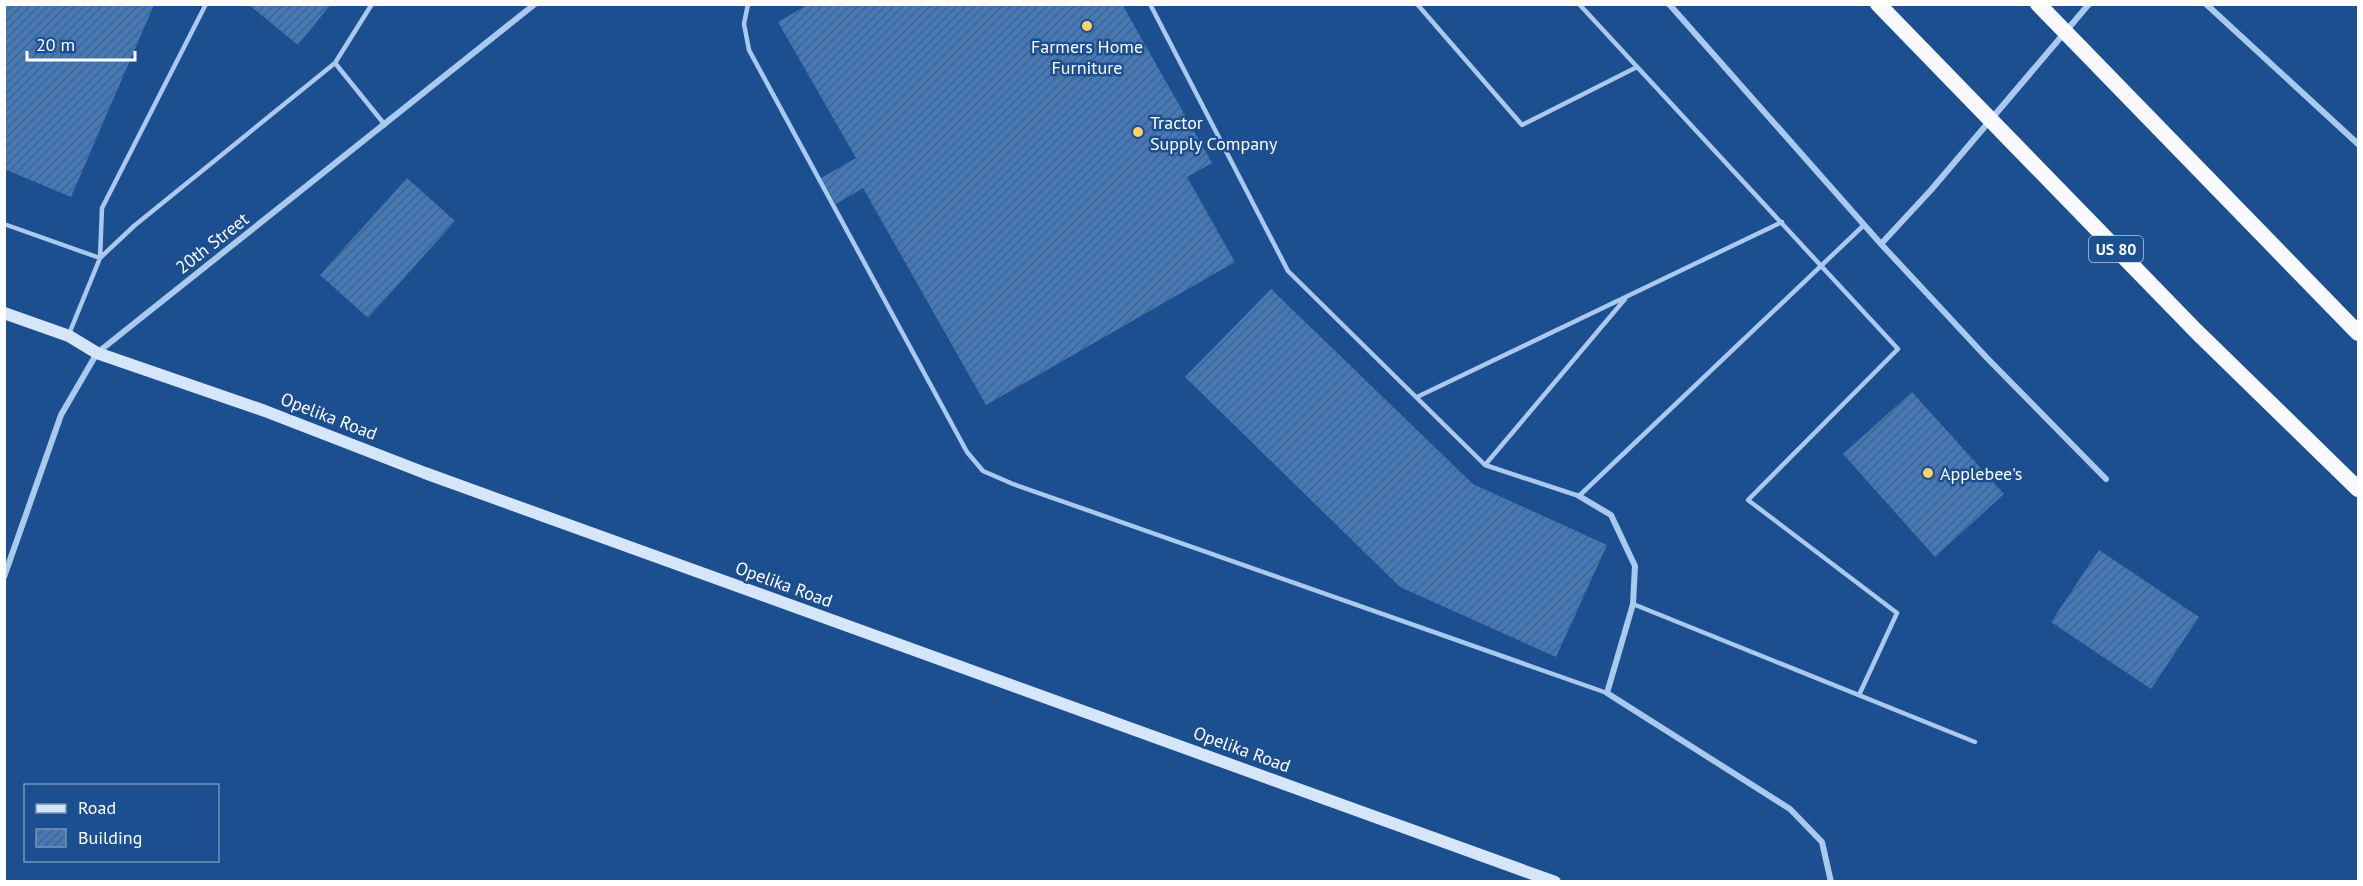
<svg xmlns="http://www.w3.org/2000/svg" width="2363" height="886" font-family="'PT Sans',sans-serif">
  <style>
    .building { fill: url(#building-hatch) }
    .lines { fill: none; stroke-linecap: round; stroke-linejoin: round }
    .service { stroke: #a9c9ee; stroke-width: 4.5 }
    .minor { stroke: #a9c9ee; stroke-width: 6 }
    .secondary { stroke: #d6e6fa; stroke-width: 12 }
    .trunk { stroke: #f8faff; stroke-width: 16 }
    .poi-dot { fill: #ffd166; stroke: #1b4f8f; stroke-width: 2 }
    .labels { text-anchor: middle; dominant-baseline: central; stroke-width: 5; stroke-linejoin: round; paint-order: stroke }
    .shield { fill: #1b4f8f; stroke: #bbcadd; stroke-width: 1.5 }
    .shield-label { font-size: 16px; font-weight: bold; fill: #fff }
    .poi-label { font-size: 18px; fill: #fff; stroke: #1b4f8f; text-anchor: start }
    .street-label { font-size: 18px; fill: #fff; stroke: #1b4f8f }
  </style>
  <defs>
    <pattern id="building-hatch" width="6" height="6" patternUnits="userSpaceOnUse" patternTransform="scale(1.5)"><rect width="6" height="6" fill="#4478b7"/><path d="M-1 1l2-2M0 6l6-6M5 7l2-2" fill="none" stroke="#486282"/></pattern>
  </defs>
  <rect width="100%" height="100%" fill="#1b4f8f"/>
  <path class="building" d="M 248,4 L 331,4 L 298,45 Z
    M 809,4 L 1122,4 L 1212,163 L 1187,177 L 1235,262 L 986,405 L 863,188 L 836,204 L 821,178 L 856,158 L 778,22 Z
    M 4,5 L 154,5 L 71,197 L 4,169 Z
    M 407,178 L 455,221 L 368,318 L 320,275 Z
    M 1271,289 L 1473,484 L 1607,545 L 1556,657 L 1400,587 L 1185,377 Z
    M 1912,392 L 2004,494 L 1935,557 L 1843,454 Z
    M 2099,550 L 2199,617 L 2151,689 L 2051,622 Z"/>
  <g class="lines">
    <path class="service" d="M 748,4 L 744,24 L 749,50 L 967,452 L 983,471 L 1013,484 L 1607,693
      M 1150,4 L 1288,271 L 1485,465 L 1579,496 L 1864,225
      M 1417,4 L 1522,125 L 1637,67
      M 1579,4 L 1898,349 L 1748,500 L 1897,613 L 1859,695
      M 335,63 L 372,4
      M 4,224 L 100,258 L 102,208 L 206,4
      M 69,334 L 100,258 L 134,226 L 335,63 L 385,125
      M 1417,397 L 1782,222
      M 1485,465 L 1625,299
      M 1633,604 L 1975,742"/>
    <path class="minor" d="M 1669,4 L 1881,244 L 1987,358 L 2106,479
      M 2206,4 L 2358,144
      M 1881,244 L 1931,190 L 2089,4
      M 1579,496 L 1611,515 L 1635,566 L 1633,604 L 1607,693 L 1790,809 L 1822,842 L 1831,882
      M 4,577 L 61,415 L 97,353 L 535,4"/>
    <path class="secondary" d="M 4,313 L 69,336 L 97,353 L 265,411 L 425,473 L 1555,882"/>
    <path class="trunk" d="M 1878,4 L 2196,331 L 2358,489
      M 2038,4 L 2358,333"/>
  </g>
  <g class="poi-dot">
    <circle cx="1087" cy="26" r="6"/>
    <circle cx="1138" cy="132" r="6"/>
    <circle cx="1928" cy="473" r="6"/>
  </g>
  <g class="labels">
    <rect class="shield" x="2089" y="236" width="54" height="26" rx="4.5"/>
    <g class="shield-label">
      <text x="2116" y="249">US 80</text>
    </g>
    <g class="poi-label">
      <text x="1087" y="46" text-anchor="middle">Farmers Home<tspan x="1087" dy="21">Furniture</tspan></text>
      <text x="1150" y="122">Tractor<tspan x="1150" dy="21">Supply Company</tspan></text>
      <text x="1940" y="473">Applebee's</text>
    </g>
    <g class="street-label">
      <text transform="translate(212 243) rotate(-38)">20th Street</text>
      <text transform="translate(329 416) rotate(21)">Opelika Road</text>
      <text transform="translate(784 584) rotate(20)">Opelika Road</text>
      <text transform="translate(1242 749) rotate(20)">Opelika Road</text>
    </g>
  </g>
  <rect width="2363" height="886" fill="none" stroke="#ffffff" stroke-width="12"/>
  <rect x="24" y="784" width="195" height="78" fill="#1b4f8f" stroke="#7695bc" stroke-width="1.5"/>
  <rect x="36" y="804" width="30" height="9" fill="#d6e6fa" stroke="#7695bc" stroke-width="1.5"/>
  <text x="78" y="814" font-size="18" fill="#ffffff">Road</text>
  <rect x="36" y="829" width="30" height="18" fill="url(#building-hatch)" stroke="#7695bc" stroke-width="1.5"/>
  <text x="78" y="844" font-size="18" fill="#ffffff">Building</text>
  <path d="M27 51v9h108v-9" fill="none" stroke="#ffffff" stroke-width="3"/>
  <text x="36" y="51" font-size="18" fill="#ffffff" stroke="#1b4f8f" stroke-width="4.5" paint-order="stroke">20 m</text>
</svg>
